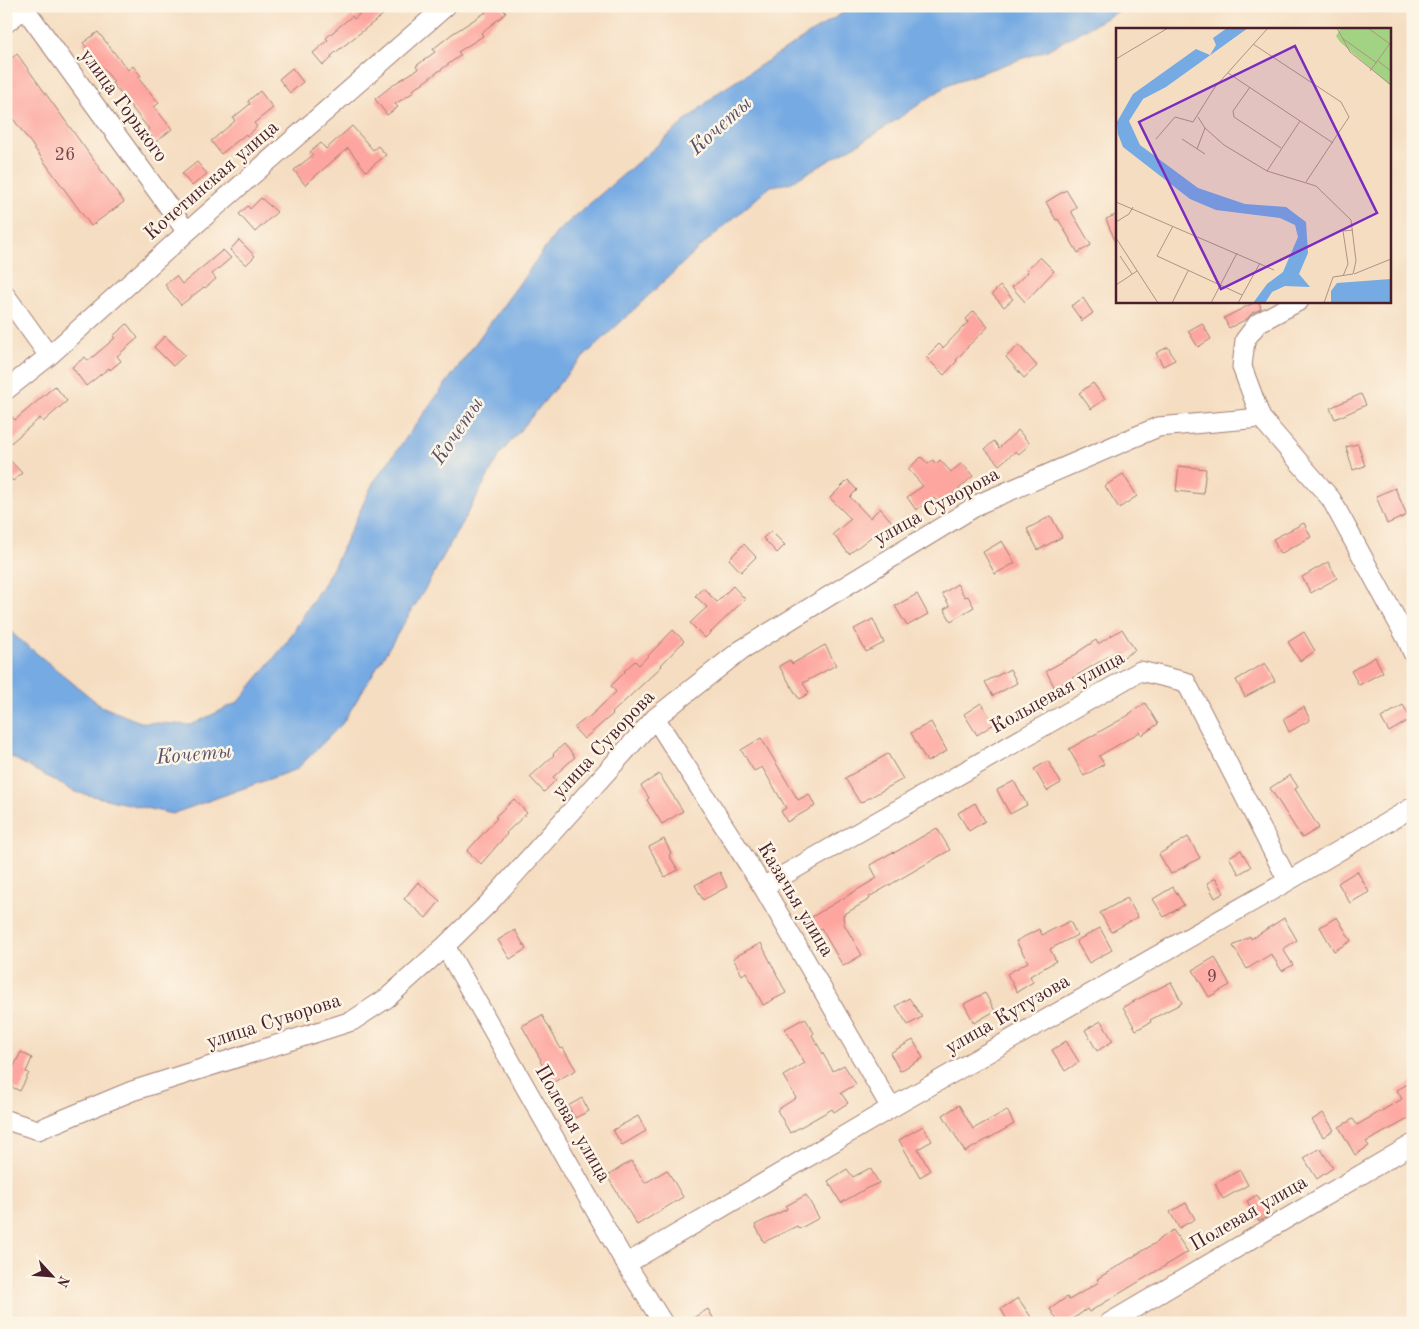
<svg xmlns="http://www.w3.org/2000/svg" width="1419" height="1329" font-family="'Old Standard TT',serif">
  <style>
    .water { fill: #76aae3; stroke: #606487 }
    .building { fill: #fda69f }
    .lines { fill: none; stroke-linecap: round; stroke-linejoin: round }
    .minor-casing { stroke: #a07e76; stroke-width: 21 }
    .minor { stroke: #fff; stroke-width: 19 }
    .labels { text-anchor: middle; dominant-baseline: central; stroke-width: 5; stroke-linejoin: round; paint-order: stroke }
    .number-label { font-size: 18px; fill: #774148 }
    .street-label { font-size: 20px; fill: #4a1f2b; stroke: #fcf5e5 }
    .water-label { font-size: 21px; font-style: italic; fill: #59506b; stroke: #fcf5e5 }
    .inset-road { fill: none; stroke: #b19185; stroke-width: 1 }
    .view { fill: #7b2cbf; fill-opacity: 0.15; stroke: #7b2cbf; stroke-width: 2.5 }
    .inset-edge { fill: none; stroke: #4a1f2b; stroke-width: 2.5 }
  </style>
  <rect width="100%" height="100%" fill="#fcf5e5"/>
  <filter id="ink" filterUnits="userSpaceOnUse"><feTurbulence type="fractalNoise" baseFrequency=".02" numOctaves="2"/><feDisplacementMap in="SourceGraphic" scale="10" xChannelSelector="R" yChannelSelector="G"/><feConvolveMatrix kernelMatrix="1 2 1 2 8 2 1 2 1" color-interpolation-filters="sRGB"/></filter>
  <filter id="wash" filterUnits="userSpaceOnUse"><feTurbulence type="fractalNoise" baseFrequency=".0096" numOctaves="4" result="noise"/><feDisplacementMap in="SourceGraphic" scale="20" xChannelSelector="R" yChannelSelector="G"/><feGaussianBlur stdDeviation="1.12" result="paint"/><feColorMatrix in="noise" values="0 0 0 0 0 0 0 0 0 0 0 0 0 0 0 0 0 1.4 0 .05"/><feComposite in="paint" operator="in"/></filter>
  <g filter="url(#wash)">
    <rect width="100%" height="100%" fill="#f5ddc1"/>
    <path class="water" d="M 858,6 L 1128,6 L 1047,50 L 951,83 L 872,136 L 790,183 L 771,186 L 699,248 L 574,366 L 501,453 L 425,589 L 342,724 L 297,769 L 172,814 L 75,792 L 6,754 L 6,625 L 14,635 L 101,706 L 140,722 L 191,725 L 238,702 L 287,642 L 333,568 L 373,483 L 557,232 L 719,92 L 839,15 Z"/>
    <g id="blocks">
      <path class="building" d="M 369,6 L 394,6 L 331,56 L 332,58 L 323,65 L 313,53 L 328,40 L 326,38 L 340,26 L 352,16 L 354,19 Z
        M 481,6 L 500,6 L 506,13 L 481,33 L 483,36 L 458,52 L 461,55 L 413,90 L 414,92 L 395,104 L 398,107 L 387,115 L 375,99 L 394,84 L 418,69 L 416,66 L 435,52 L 433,49 L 452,34 L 486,12 Z
        M 98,32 L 128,70 L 133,66 L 141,76 L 138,78 L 159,103 L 154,107 L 172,129 L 156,142 L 147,131 L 149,129 L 112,83 L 114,82 L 83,43 Z
        M 17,54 L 124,202 L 91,226 L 6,109 L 6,62 Z
        M 292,68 L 303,82 L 290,93 L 279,79 Z
        M 260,91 L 273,108 L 254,123 L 257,127 L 247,136 L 246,134 L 221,154 L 211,141 L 235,121 L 233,118 L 250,104 L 248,101 Z
        M 352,126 L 373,150 L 378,146 L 386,155 L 366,171 L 348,148 L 305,185 L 294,170 L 313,155 L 310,152 L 321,143 L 326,149 Z
        M 197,162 L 207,174 L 192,186 L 182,174 Z
        M 1066,190 L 1077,208 L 1071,211 L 1091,245 L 1078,253 L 1058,219 L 1056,220 L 1046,202 Z
        M 261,198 L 277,212 L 255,232 L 239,214 L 248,206 L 250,209 Z
        M 1118,214 L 1118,248 L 1106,219 Z
        M 239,240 L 255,256 L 246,265 L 230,250 Z
        M 223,250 L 231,258 L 212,274 L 216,279 L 205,288 L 204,287 L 181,305 L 165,285 L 176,276 L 182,284 Z
        M 1040,257 L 1054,271 L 1025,302 L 1012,287 L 1028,272 L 1026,270 Z
        M 1000,286 L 1013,299 L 1004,307 L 992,294 Z
        M 1083,298 L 1093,313 L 1082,321 L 1071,306 Z
        M 1257,301 L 1259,301 L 1261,309 L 1252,313 L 1247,319 L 1229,328 L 1224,318 Z
        M 974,311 L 988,327 L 967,347 L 968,347 L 956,360 L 957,361 L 944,375 L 926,357 L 939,344 L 943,348 L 968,322 L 966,319 Z
        M 1202,323 L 1211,339 L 1198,347 L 1188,331 Z
        M 127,324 L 138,338 L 117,356 L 121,361 L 110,370 L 109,368 L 86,386 L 72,367 L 85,357 L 88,361 L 115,338 L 113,336 Z
        M 165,336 L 185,355 L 173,366 L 154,347 Z
        M 1019,345 L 1037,366 L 1024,378 L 1006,357 Z
        M 1168,347 L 1175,360 L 1163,366 L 1156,353 Z
        M 1093,383 L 1105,399 L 1091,409 L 1079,393 Z
        M 55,386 L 67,401 L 43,422 L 40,418 L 6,447 L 6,410 L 15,420 Z
        M 1361,394 L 1366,405 L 1335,419 L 1330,408 Z
        M 1018,430 L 1030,444 L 1019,454 L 1016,451 L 999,465 L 985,449 L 994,441 L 999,448 Z
        M 1358,444 L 1365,466 L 1353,470 L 1346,447 Z
        M 6,456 L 22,473 L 13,481 L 6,474 Z
        M 921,457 L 928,464 L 933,460 L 936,464 L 940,460 L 951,472 L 962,463 L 973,476 L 941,505 L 934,498 L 916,510 L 907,497 L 923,486 L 908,469 Z
        M 1179,466 L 1206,469 L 1203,494 L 1176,491 Z
        M 1123,474 L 1137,496 L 1119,508 L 1105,486 Z
        M 848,480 L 857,490 L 850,497 L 870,518 L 880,508 L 892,522 L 882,532 L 880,530 L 849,554 L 833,534 L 851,519 L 830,498 Z
        M 1395,488 L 1407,515 L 1387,524 L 1376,496 Z
        M 1051,516 L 1062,537 L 1038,550 L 1027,529 Z
        M 1304,523 L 1311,537 L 1280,554 L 1273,539 Z
        M 771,531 L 785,545 L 777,553 L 763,538 Z
        M 1002,541 L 1015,563 L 995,574 L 983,552 Z
        M 744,544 L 756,557 L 741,572 L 729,559 Z
        M 1328,562 L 1337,578 L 1311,593 L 1302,577 Z
        M 957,584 L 965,597 L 968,596 L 974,607 L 951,621 L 944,609 L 950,606 L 942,594 Z
        M 733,586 L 745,599 L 705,638 L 690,623 L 707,607 L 695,596 L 703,588 L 717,602 Z
        M 917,594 L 928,614 L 907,626 L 895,606 Z
        M 873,619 L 884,643 L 866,652 L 854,629 Z
        M 1122,629 L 1135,650 L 1122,658 L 1118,651 L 1055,688 L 1046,671 L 1078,653 L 1078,652 L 1096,640 L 1098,644 Z
        M 673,630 L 684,641 L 661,665 L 662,666 L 612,713 L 613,714 L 584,739 L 574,728 L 586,718 L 587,719 L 616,692 L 611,686 L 625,672 L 624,671 L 635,661 L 639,665 Z
        M 1304,632 L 1315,651 L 1300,661 L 1288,642 Z
        M 825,645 L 836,665 L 803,683 L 809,693 L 799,699 L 779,666 L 790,660 L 792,664 Z
        M 1375,657 L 1383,672 L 1359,685 L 1351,671 Z
        M 1265,663 L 1275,681 L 1245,697 L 1236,680 Z
        M 1010,669 L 1017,683 L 993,696 L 985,682 Z
        M 981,703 L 994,724 L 977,735 L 964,714 Z
        M 1145,703 L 1158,724 L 1142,735 L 1140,732 L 1099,756 L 1104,764 L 1084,776 L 1069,749 L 1129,715 L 1129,714 Z
        M 1403,705 L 1411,719 L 1389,732 L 1381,718 Z
        M 1304,707 L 1310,720 L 1289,732 L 1283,719 Z
        M 931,722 L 947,751 L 927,762 L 911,733 Z
        M 761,738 L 798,800 L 809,794 L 815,806 L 787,822 L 781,811 L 786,808 L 762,767 L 754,771 L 741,750 Z
        M 564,744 L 575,757 L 553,777 L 556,780 L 544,792 L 530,777 L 554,755 L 553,754 Z
        M 888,754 L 903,779 L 860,803 L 845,778 Z
        M 1048,761 L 1061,783 L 1047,791 L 1034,769 Z
        M 659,774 L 683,811 L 662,824 L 647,800 L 649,798 L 641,786 Z
        M 1290,775 L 1298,787 L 1295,789 L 1319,828 L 1302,838 L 1270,788 Z
        M 1014,781 L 1027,805 L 1010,814 L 997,790 Z
        M 514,799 L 527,813 L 506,833 L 507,834 L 481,864 L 467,851 L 497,818 L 495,817 Z
        M 975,803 L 985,821 L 969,831 L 958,813 Z
        M 937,828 L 950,850 L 869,897 L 870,899 L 843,915 L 844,924 L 862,955 L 843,966 L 821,928 L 812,933 L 805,921 L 877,878 L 870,865 L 893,852 L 894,853 Z
        M 1188,837 L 1200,858 L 1171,874 L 1159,854 Z
        M 664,839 L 671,853 L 669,855 L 678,870 L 665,877 L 649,847 Z
        M 1241,850 L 1251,867 L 1239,874 L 1229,857 Z
        M 1357,871 L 1369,892 L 1350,903 L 1338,883 Z
        M 720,872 L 727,887 L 703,900 L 695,885 Z
        M 1216,878 L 1224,893 L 1215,898 L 1207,883 Z
        M 418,882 L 440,901 L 426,918 L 404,899 Z
        M 1173,887 L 1184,905 L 1164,917 L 1153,899 Z
        M 1127,898 L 1138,917 L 1111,932 L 1100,913 Z
        M 1337,917 L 1351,941 L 1334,951 L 1320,927 Z
        M 1284,918 L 1297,940 L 1283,949 L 1293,965 L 1282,971 L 1271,954 L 1247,969 L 1233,946 L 1250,936 L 1251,939 Z
        M 1070,921 L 1077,935 L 1050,949 L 1056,961 L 1030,976 L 1033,982 L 1017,992 L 1007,974 L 1028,962 L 1016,941 L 1039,929 L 1042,935 Z
        M 1100,928 L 1112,950 L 1089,963 L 1076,941 Z
        M 515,930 L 526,949 L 510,959 L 498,940 Z
        M 761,943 L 786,993 L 763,1005 L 746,972 L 742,975 L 733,958 Z
        M 1215,957 L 1230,985 L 1209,997 L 1193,970 Z
        M 1171,982 L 1182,1003 L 1150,1020 L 1151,1022 L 1136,1030 L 1123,1007 Z
        M 985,993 L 995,1011 L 974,1023 L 964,1004 Z
        M 909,998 L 922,1017 L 908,1025 L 896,1006 Z
        M 542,1015 L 561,1049 L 563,1048 L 576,1070 L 552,1083 L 540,1061 L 541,1060 L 522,1026 Z
        M 805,1018 L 814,1033 L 812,1035 L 833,1071 L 844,1065 L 856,1084 L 841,1093 L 848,1103 L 834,1112 L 832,1109 L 790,1133 L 777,1110 L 796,1098 L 783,1076 L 805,1063 L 785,1029 Z
        M 1101,1021 L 1113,1041 L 1097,1051 L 1085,1030 Z
        M 913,1040 L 923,1058 L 900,1071 L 890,1053 Z
        M 1066,1041 L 1079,1062 L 1065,1071 L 1052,1050 Z
        M 21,1052 L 32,1058 L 26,1072 L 29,1073 L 20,1091 L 6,1084 L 6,1063 L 14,1066 Z
        M 1413,1081 L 1413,1118 L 1412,1117 L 1366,1142 L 1369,1146 L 1355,1155 L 1339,1127 L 1353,1119 L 1357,1125 L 1402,1099 L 1397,1090 Z
        M 582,1098 L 589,1111 L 575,1118 L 568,1106 Z
        M 959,1105 L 973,1129 L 1007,1110 L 1014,1124 L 965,1152 L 943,1115 Z
        M 1323,1113 L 1334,1130 L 1323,1137 L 1312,1120 Z
        M 638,1116 L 646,1131 L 622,1145 L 613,1130 Z
        M 923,1126 L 932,1141 L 918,1149 L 930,1171 L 920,1177 L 899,1140 Z
        M 1320,1148 L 1333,1168 L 1317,1179 L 1304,1158 Z
        M 631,1161 L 645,1183 L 667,1170 L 683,1197 L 637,1225 L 607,1176 Z
        M 870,1168 L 879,1183 L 867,1188 L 841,1203 L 828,1181 L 847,1169 L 853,1177 Z
        M 1240,1170 L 1248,1185 L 1223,1199 L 1215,1184 Z
        M 806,1195 L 819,1218 L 799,1229 L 797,1226 L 764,1242 L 755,1225 L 787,1209 L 786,1206 Z
        M 1257,1195 L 1269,1216 L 1259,1221 L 1247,1201 Z
        M 1186,1203 L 1195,1219 L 1179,1228 L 1170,1212 Z
        M 1173,1230 L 1188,1252 L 1089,1312 L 1087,1309 L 1067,1323 L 1059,1323 L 1050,1309 L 1067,1297 L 1069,1300 L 1099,1282 L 1097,1279 L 1157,1242 L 1157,1241 Z
        M 1018,1298 L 1031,1317 L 1022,1323 L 1009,1323 L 1001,1309 Z
        M 708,1309 L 716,1323 L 685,1323 Z"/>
    </g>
  </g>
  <g filter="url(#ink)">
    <use href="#blocks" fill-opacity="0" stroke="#a07e76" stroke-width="1"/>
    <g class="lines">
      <defs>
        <path id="minor" d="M 23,6 L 187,232
          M 6,23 L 27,6
          M 6,296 L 49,356
          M 1299,301 L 1258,323 L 1245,340 L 1242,367 L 1261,418 L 1331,499 L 1407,639 L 1413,653
          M 6,390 L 49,356 L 187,232 L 446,6
          M 655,718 L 763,887 L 891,1108
          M 763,887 L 1140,671 L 1186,682 L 1288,881
          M 445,946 L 626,1264 L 663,1323
          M 6,1120 L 38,1130 L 132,1091 L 352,1021 L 387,998 L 445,946 L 488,904 L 655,718 L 741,650 L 981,503 L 1158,427 L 1261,418
          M 626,1264 L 891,1108 L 1288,881 L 1413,807
          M 1109,1323 L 1413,1144"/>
      </defs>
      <use href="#minor" class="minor-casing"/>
      <use href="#minor" class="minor"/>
    </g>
  </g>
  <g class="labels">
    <g class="number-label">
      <text x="65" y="155">26</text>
      <text x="1212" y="977">9</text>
    </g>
    <g class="street-label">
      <text transform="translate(123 106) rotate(54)">улица Горького</text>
      <text transform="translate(212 181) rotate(-41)">Кочетинская улица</text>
      <text transform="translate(937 507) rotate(-29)">улица Суворова</text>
      <text transform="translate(1058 693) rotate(-29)">Кольцевая улица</text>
      <text transform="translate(604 745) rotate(-47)">улица Суворова</text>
      <text transform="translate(795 900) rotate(59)">Казачья улица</text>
      <text transform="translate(1008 1015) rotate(-30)">улица Кутузова</text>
      <text transform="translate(274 1022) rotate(-18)">улица Суворова</text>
      <text transform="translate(572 1124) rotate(60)">Полевая улица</text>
      <text transform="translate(1249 1214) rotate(-30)">Полевая улица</text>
    </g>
    <g class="water-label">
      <text transform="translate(721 126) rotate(-42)">Кочеты</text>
      <text transform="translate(458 431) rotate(-56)">Кочеты</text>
      <text transform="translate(194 755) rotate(-5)">Кочеты</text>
    </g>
  </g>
  <g transform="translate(1116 28)">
    <rect width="275" height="275" fill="#f5ddc1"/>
    <path d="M 225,0 L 275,0 L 275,58 L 224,14 L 220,8 Z" fill="#a2d382"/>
    <path d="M 111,0 L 132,0 L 50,59 L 27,71 L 13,93 L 24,117 L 82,160 L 129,176 L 170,179 L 190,194 L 192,225 L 183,246 L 194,259 L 169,258 L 156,264 L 149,275 L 137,275 L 151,256 L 167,244 L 182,209 L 179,197 L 164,190 L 100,182 L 74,171 L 7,119 L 2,106 L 1,94 L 17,66 L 80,21 L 94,27 L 100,17 L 97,10 ZM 275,251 L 275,275 L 215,275 L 215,263 L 221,255 Z" fill="#76aae3"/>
    <path class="inset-road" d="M 221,0 L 234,24 L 275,57M 252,0 L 274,16M 226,10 L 261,35M 137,16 L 225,74 L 233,89 L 190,154M 0,31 L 52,0M 262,33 L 275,43M 254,43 L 275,14M 112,45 L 217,115M 134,59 L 117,83 L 118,89 L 165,120M 82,89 L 89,100 L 108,117 L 151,143 L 200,158 L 235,192 L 240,233 L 237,246 L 217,249 L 208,275M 40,111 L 59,89 L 77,94 L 99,59 L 152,0M 66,111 L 89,126M 81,121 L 89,100M 151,143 L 184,93M 0,174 L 158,242M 0,194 L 13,186 L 17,179M 57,198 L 41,228 L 126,267M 0,210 L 42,275M 4,228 L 16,246M 238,246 L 275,231M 227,248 L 232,236 L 227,203 L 237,202M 0,257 L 21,243M 56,275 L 72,243M 95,275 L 121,225M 122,275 L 144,235"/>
    <path class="view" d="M 179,18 L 261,185 L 105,261 L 23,94 Z"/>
    <rect width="275" height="275" class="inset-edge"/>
  </g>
  <rect width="1419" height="1329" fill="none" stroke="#fcf5e5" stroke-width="25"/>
  <g transform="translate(52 1276) rotate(116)" stroke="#fcf5e5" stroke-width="4" paint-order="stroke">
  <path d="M0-4L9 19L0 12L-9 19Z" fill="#4a1f2b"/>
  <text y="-8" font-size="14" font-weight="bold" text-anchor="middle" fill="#4a1f2b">N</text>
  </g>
</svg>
